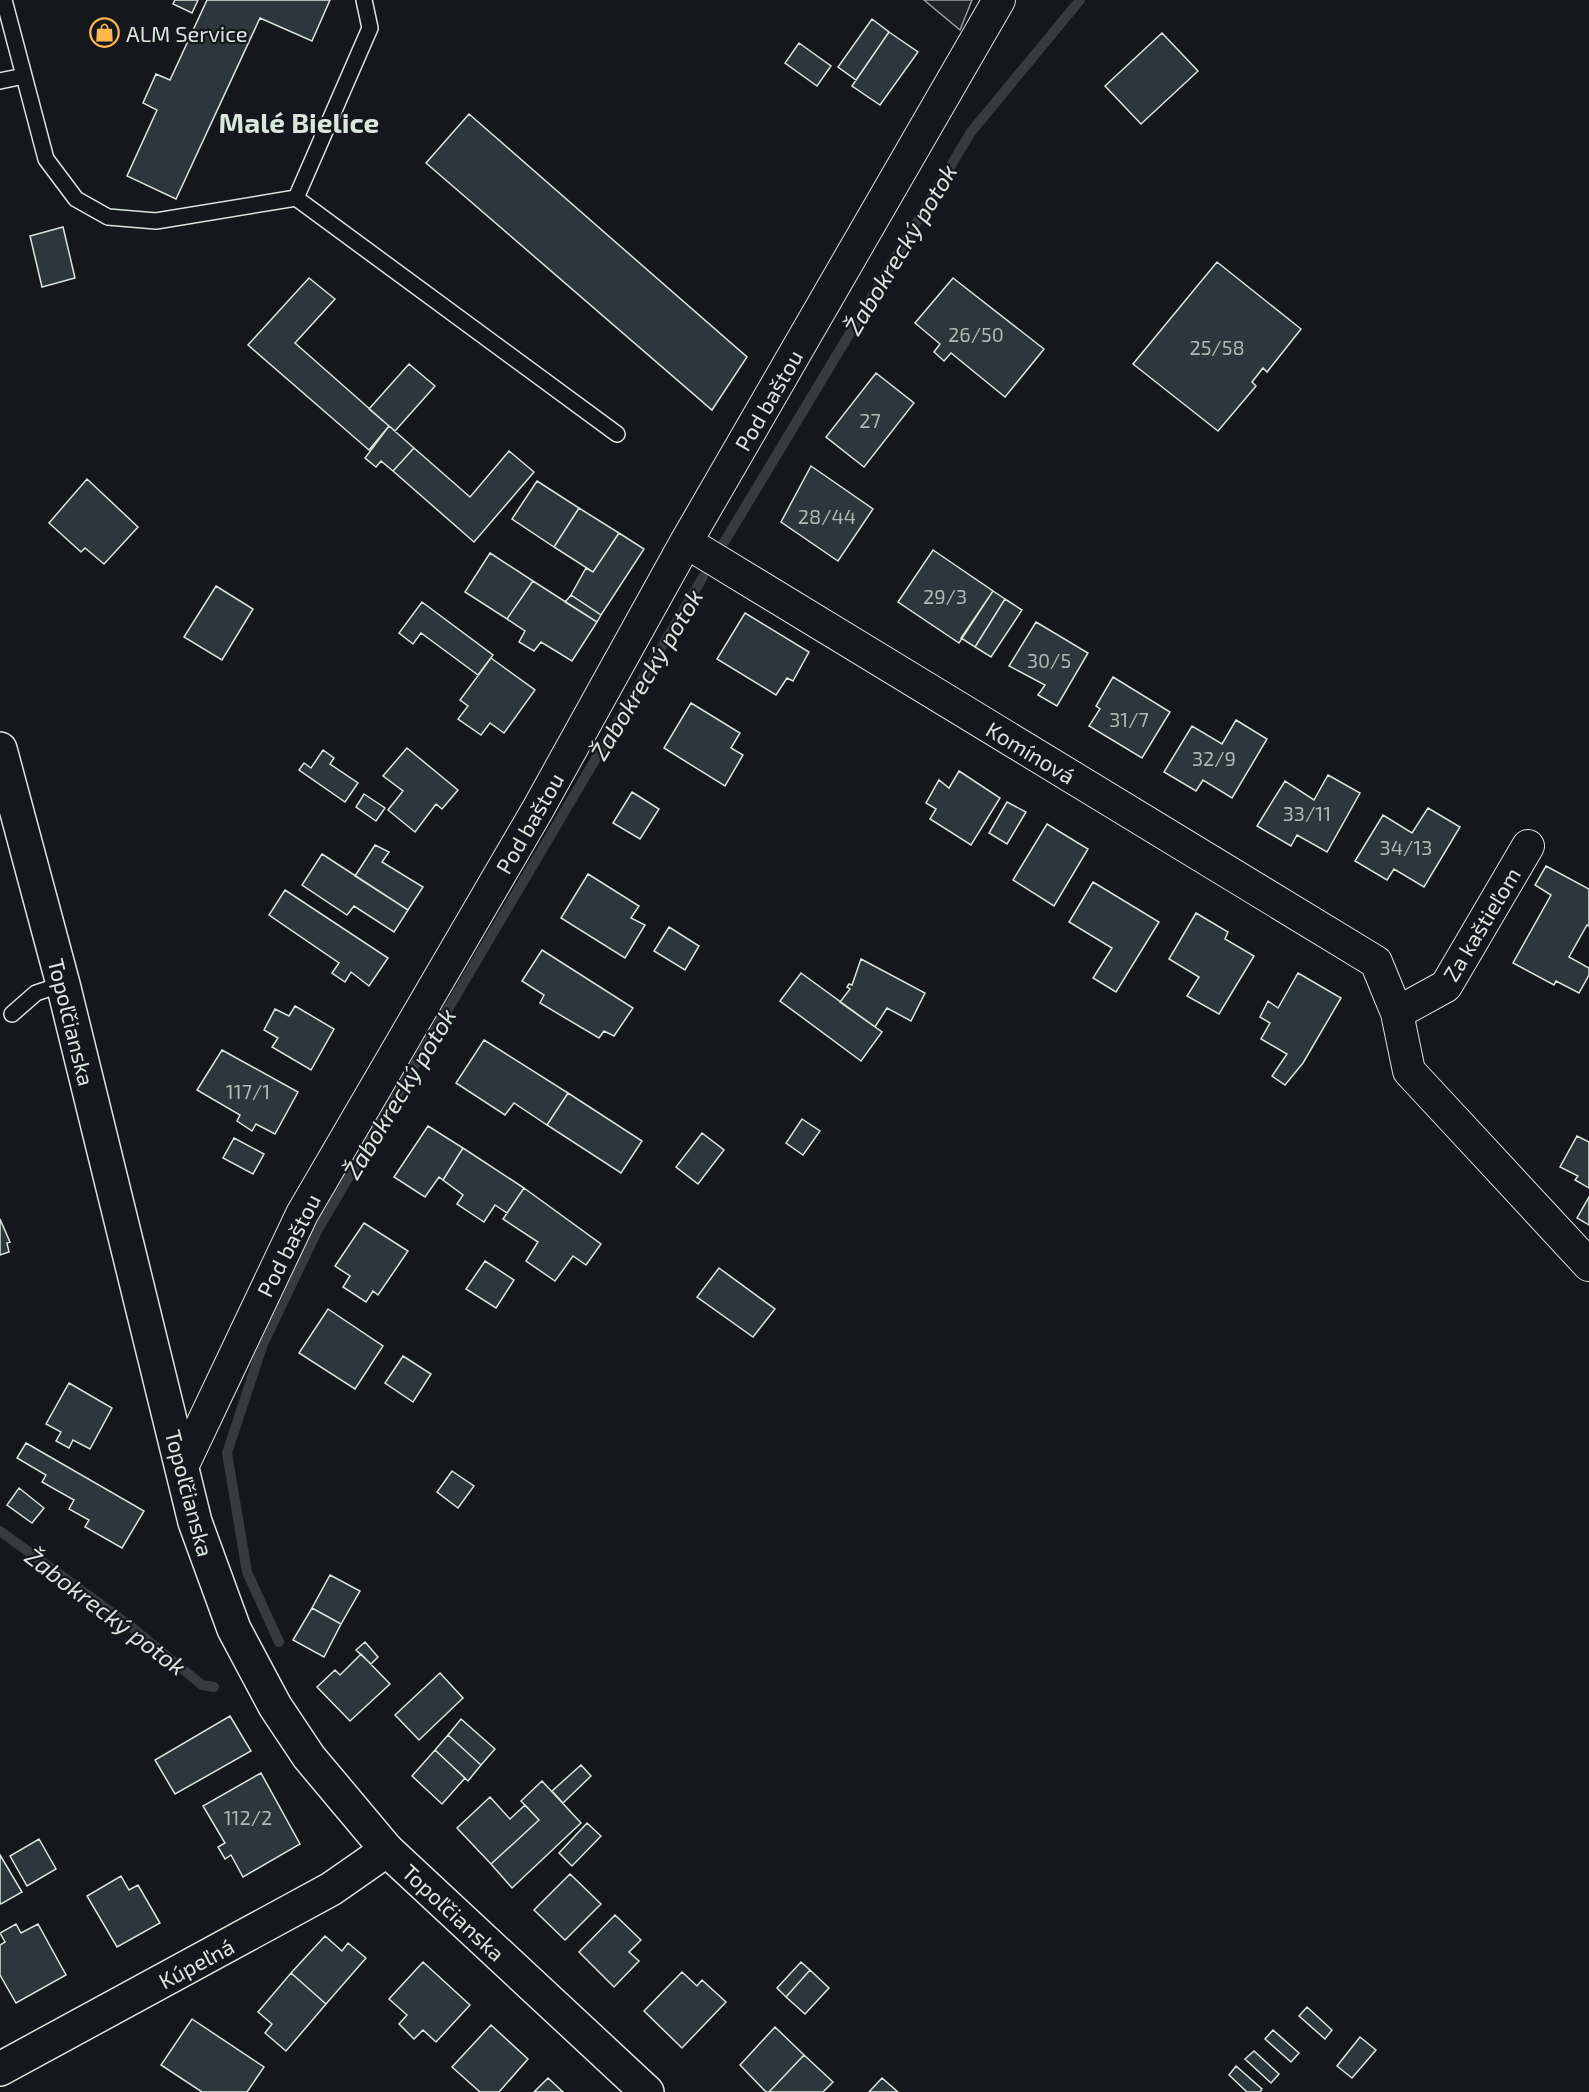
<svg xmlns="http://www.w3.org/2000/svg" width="1589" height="2092" font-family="'Exo 2',sans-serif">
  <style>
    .green { fill: #202428; stroke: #939e99; stroke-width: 1.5 }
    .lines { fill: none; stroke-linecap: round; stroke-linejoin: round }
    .stream { stroke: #363b3e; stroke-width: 10 }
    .building { fill: #2c363c; stroke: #d8e6dc; stroke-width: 1.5 }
    .service-casing { stroke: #d8e6dc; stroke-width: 18 }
    .minor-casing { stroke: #d8e6dc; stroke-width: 34 }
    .tertiary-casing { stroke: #d8e6dc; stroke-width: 36 }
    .primary-casing { stroke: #d8e6dc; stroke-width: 36 }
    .service { stroke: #14181c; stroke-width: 15 }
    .minor { stroke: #14181c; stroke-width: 32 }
    .tertiary { stroke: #14181c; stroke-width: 33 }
    .primary { stroke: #14181c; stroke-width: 33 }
    .labels { text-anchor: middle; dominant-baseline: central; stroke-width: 4.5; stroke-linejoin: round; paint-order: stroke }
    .number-label { font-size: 20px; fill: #adbab4 }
    .poi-label { font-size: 22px; fill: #d8e6dc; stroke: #14181c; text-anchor: start }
    .street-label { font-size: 22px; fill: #d8e6dc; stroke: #14181c }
    .water-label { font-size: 24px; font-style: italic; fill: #d8e6dc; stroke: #14181c }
    .district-label { font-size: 28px; font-weight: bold; fill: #d8e6dc; stroke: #14181c }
  </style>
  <rect width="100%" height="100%" fill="#14181c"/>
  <path class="green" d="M 924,0 L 972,0 L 960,30 Z"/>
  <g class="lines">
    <path class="stream" d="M 723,544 L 971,132 L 1080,0
      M 0,1531 L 129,1625 L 202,1685 L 214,1687
      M 279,1642 L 247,1572 L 227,1453 L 263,1344 L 317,1231 L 703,577"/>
  </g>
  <path class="building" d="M 175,0 L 198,0 L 192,13 L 173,4 Z
    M 207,0 L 330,0 L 312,41 L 260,18 L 176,199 L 127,176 L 157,110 L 143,103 L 156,74 L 170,80 Z
    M 872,19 L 889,32 L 856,80 L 838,67 Z
    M 889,32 L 918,52 L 880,105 L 852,86 Z
    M 1162,33 L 1198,71 L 1141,124 L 1105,86 Z
    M 799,43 L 831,66 L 817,86 L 785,63 Z
    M 469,114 L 747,357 L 712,410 L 426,163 Z
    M 63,227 L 75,278 L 42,287 L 30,236 Z
    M 1217,262 L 1301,329 L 1267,372 L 1263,368 L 1252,382 L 1256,386 L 1218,431 L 1133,364 Z
    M 309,278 L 335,299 L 295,343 L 389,426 L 369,450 L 248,345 Z
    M 953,278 L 1044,349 L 1005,397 L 951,353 L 944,361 L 934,352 L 940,344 L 915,323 Z
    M 409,364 L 435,386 L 395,431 L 369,409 Z
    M 876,373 L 914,403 L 864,467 L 826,437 Z
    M 389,426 L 414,448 L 393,471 L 381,461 L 376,467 L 365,458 Z
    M 414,448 L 470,497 L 509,451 L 534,472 L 474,542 L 393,471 Z
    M 811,466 L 873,509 L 838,561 L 781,522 Z
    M 87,479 L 138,527 L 104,564 L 85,548 L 81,552 L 49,523 Z
    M 537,481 L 579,508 L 554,547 L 512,519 Z
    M 579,508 L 619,533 L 593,572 L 554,547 Z
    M 619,533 L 644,549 L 601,615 L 571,595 L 586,568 L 593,572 Z
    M 933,550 L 993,591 L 959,643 L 898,602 Z
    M 490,553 L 533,581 L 507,619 L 465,592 Z
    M 533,581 L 597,622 L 572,661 L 541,642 L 534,651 L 519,642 L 525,631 L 507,619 Z
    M 216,586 L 253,609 L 222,660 L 184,637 Z
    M 993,591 L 1005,599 L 975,647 L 961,638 Z
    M 571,595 L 601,615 L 597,622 L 565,602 Z
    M 1005,599 L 1022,610 L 991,657 L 975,647 Z
    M 422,602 L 493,655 L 478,675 L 421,633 L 413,644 L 399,633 Z
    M 745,613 L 809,652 L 793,681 L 787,678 L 776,695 L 717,659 Z
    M 1036,622 L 1088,653 L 1057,706 L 1038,695 L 1045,685 L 1009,666 Z
    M 491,658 L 535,690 L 504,733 L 490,723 L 481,735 L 458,719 L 468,706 L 460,700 Z
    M 1113,677 L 1170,712 L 1142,758 L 1089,726 L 1100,709 L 1096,706 Z
    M 691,703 L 740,733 L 731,748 L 743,755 L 725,786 L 664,748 Z
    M 1236,720 L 1267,739 L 1232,798 L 1203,780 L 1196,791 L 1164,772 L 1192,726 L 1222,744 Z
    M 407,748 L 458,790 L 442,809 L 436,804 L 415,832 L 388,810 L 403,791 L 383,776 Z
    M 323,750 L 334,758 L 330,764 L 358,783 L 345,802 L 299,770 L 304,763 L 311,768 Z
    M 959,771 L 1000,798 L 971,845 L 930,819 L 936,809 L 926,803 L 939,780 L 949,788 Z
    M 1328,775 L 1360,793 L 1327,852 L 1297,835 L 1291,846 L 1257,826 L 1285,781 L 1314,800 Z
    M 632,792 L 659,809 L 640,839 L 613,823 Z
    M 364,794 L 385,808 L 376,821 L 356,807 Z
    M 1007,802 L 1026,812 L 1007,844 L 989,833 Z
    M 1428,808 L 1460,827 L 1424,887 L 1394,869 L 1387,880 L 1355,861 L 1383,815 L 1412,833 Z
    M 1047,824 L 1088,849 L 1054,906 L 1013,880 Z
    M 375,845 L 389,852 L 382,862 L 423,887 L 408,910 L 355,876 Z
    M 322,854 L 408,910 L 394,932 L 354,906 L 347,915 L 302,885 Z
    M 1546,866 L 1589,889 L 1589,926 L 1587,925 L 1569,957 L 1589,968 L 1589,975 L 1579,993 L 1556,981 L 1554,985 L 1513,963 L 1551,895 L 1535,885 Z
    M 588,874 L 639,906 L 631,918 L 645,925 L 625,958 L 561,918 Z
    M 1093,882 L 1159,922 L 1116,992 L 1093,978 L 1112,948 L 1069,922 Z
    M 285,890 L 388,958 L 369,986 L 351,972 L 345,982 L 332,973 L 339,963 L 269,915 Z
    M 1196,913 L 1228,932 L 1225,939 L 1254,956 L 1219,1014 L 1187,996 L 1199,977 L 1169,959 Z
    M 669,927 L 699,946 L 685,970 L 654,951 Z
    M 542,950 L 633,1008 L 614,1036 L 604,1031 L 599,1038 L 540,1003 L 544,995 L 522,981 Z
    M 861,959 L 925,993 L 911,1021 L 887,1008 L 875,1027 L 840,1002 L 850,989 L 847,987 L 849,984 L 852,985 Z
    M 801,973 L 882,1032 L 861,1061 L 780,1001 Z
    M 1298,973 L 1341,998 L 1303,1063 L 1285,1085 L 1272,1076 L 1287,1054 L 1261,1039 L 1270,1023 L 1260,1017 L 1268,1001 L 1278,1008 Z
    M 295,1006 L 334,1029 L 311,1070 L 272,1047 L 278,1038 L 264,1030 L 275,1009 L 289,1016 Z
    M 484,1040 L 568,1093 L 547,1125 L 514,1103 L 505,1115 L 456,1083 Z
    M 222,1050 L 298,1092 L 275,1134 L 256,1124 L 252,1131 L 237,1121 L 240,1115 L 197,1090 Z
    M 568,1093 L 642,1141 L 621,1173 L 547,1125 Z
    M 802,1119 L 820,1131 L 803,1155 L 786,1143 Z
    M 428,1126 L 463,1148 L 443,1180 L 439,1177 L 425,1197 L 394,1177 Z
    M 702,1133 L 724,1150 L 698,1184 L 676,1167 Z
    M 1577,1136 L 1589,1142 L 1589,1188 L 1575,1180 L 1578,1176 L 1560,1167 Z
    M 234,1138 L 264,1154 L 253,1174 L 223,1158 Z
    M 463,1148 L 524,1188 L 507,1213 L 495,1205 L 484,1222 L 457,1204 L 463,1195 L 443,1180 Z
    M 524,1188 L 601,1244 L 586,1265 L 573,1256 L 555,1281 L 526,1261 L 538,1242 L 503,1219 Z
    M 1589,1197 L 1589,1225 L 1577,1218 Z
    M 0,1219 L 10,1242 L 7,1243 L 9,1252 L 0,1255 Z
    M 364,1223 L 408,1251 L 378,1295 L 373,1291 L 366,1302 L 343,1287 L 350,1276 L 335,1266 Z
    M 485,1261 L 514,1280 L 496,1308 L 466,1289 Z
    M 719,1268 L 775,1309 L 753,1337 L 697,1297 Z
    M 328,1309 L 383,1346 L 355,1389 L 299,1353 Z
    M 403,1356 L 431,1374 L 413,1402 L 385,1383 Z
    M 69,1383 L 112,1408 L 90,1449 L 73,1440 L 69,1448 L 56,1441 L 61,1432 L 46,1424 Z
    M 26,1443 L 144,1511 L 122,1548 L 85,1527 L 89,1520 L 69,1509 L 74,1500 L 42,1482 L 46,1475 L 17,1458 Z
    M 452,1471 L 474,1486 L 458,1508 L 437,1492 Z
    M 19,1488 L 44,1508 L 32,1523 L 7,1505 Z
    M 330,1575 L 360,1591 L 341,1624 L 312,1608 Z
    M 312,1608 L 341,1624 L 324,1657 L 293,1640 Z
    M 365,1642 L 378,1657 L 371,1664 L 356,1650 Z
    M 361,1654 L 390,1684 L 350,1721 L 317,1687 L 335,1670 L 340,1675 Z
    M 440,1673 L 463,1698 L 419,1740 L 395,1715 Z
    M 230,1716 L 251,1751 L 175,1794 L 155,1760 Z
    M 461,1719 L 495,1749 L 481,1765 L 448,1735 Z
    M 448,1735 L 481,1765 L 468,1781 L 435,1750 Z
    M 435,1750 L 465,1778 L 442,1804 L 412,1776 Z
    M 581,1765 L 591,1776 L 563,1803 L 552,1791 Z
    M 261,1773 L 300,1844 L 243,1877 L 231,1855 L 225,1859 L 218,1847 L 225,1843 L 203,1806 Z
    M 542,1781 L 581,1823 L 512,1888 L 491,1864 L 539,1820 L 521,1801 Z
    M 490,1797 L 510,1819 L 525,1805 L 539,1820 L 491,1864 L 457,1828 Z
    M 587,1823 L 601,1836 L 572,1866 L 559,1853 Z
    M 39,1839 L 56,1869 L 27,1886 L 10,1856 Z
    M 0,1855 L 22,1892 L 1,1904 L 0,1902 Z
    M 570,1874 L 601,1904 L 565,1940 L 534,1910 Z
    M 121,1876 L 129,1890 L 138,1885 L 160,1923 L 117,1947 L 87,1896 Z
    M 615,1915 L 641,1940 L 629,1952 L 639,1961 L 614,1987 L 579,1952 Z
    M 16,1924 L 21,1933 L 38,1924 L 66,1975 L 16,2003 L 0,1975 L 0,1945 L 5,1942 L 0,1933 Z
    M 325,1936 L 342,1951 L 348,1943 L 366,1958 L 326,2004 L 291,1973 Z
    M 423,1962 L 470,2005 L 436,2042 L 423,2030 L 414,2039 L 399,2024 L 407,2015 L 389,1999 Z
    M 801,1962 L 810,1970 L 786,1997 L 777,1988 Z
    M 810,1970 L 829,1988 L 805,2014 L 786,1997 Z
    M 682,1972 L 697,1986 L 702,1980 L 726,2002 L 682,2048 L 644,2011 Z
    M 291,1973 L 326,2004 L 286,2051 L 265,2033 L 272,2024 L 258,2012 Z
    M 1307,2007 L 1332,2030 L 1325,2039 L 1299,2016 Z
    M 192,2019 L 264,2067 L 247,2092 L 202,2092 L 161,2065 Z
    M 491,2025 L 528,2059 L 499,2092 L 480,2092 L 452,2067 Z
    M 775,2027 L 804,2055 L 769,2092 L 766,2092 L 740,2065 Z
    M 1273,2030 L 1299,2053 L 1291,2062 L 1265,2039 Z
    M 1360,2037 L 1376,2050 L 1352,2078 L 1337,2066 Z
    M 1254,2051 L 1279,2074 L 1271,2083 L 1245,2059 Z
    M 804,2055 L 833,2082 L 823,2092 L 769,2092 Z
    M 1236,2066 L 1262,2089 L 1260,2092 L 1247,2092 L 1229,2075 Z
    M 548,2078 L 563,2092 L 534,2092 Z
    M 882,2078 L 898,2092 L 869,2092 Z"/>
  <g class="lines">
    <defs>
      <path id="service" d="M 4,0 L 46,159 L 76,199 L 108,217 L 156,221 L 296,198 L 617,434
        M 0,81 L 24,76
        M 296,198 L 370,28 L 364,0
        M 12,1014 L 36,993 L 63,984"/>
      <path id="minor" d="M 686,542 L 1376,962 L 1397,1013 L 1409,1071 L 1589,1265
        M 1397,1013 L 1446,986 L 1528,846
        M 182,1467 L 302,1214 L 538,809 L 686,542 L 999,0"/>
      <path id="tertiary" d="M 0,2069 L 331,1889 L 387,1850"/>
      <path id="primary" d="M 0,749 L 63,984 L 195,1522 L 234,1629 L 275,1706 L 309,1757 L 387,1850 L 647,2092"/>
    </defs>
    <use href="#service" class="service-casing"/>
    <use href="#minor" class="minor-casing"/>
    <use href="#tertiary" class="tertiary-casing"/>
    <use href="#primary" class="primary-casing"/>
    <use href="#service" class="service"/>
    <use href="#minor" class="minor"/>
    <use href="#tertiary" class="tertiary"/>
    <use href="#primary" class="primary"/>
  </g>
  <defs>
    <symbol id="shop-ring" viewBox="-11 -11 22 22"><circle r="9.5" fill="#14181c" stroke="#ffb74d" stroke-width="1.5"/><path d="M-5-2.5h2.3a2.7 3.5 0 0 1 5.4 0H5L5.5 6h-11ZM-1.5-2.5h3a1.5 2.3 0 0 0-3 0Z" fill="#ffb74d"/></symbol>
  </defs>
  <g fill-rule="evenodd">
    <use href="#shop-ring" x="88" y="16" width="33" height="33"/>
  </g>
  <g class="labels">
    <g class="number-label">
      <text x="976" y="334">26/50</text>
      <text x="1217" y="347">25/58</text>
      <text x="870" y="420">27</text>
      <text x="827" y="516">28/44</text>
      <text x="945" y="596">29/3</text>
      <text x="1049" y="660">30/5</text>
      <text x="1129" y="719">31/7</text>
      <text x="1214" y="758">32/9</text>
      <text x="1307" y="813">33/11</text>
      <text x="1406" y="847">34/13</text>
      <text x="248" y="1091">117/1</text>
      <text x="248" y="1817">112/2</text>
    </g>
    <g class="poi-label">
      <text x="126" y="33">ALM Service</text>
    </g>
    <g class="street-label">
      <text transform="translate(768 400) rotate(-60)">Pod baštou</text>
      <text transform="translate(1031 752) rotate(31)">Komínová</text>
      <text transform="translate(529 823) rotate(-60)">Pod baštou</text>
      <text transform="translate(1481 924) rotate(-59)">Za kaštieľom</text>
      <text transform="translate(72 1022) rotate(76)">Topoľčianska</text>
      <text transform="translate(288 1245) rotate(-63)">Pod baštou</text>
      <text transform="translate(190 1493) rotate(75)">Topoľčianska</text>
      <text transform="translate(454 1912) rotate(43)">Topoľčianska</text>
      <text transform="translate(196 1963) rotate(-28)">Kúpeľná</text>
    </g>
    <g class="water-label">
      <text transform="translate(900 249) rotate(-59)">Žabokrecký potok</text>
      <text transform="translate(646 674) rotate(-59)">Žabokrecký potok</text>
      <text transform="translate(399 1093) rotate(-59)">Žabokrecký potok</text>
      <text transform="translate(106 1611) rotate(37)">Žabokrecký potok</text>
    </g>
    <g class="district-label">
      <text x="299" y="122">Malé Bielice</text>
    </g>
  </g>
</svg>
